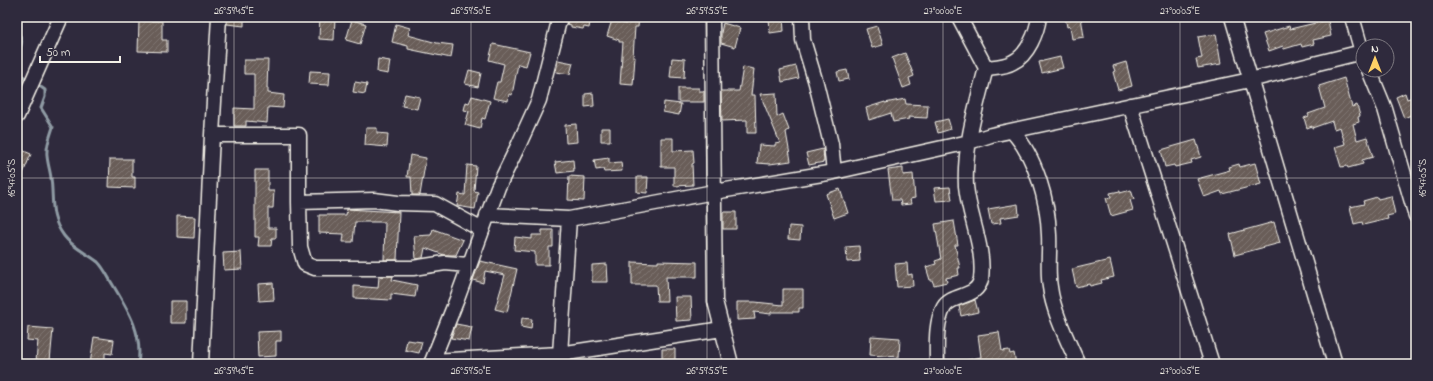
<svg xmlns="http://www.w3.org/2000/svg" width="1433" height="381" font-family="'Indie Flower',sans-serif">
  <style>
    .lines { fill: none; stroke-linecap: round; stroke-linejoin: round }
    .stream { stroke: #8f9ba4; stroke-width: 3 }
    .building { fill: url(#building-hatch); stroke: #f4f1e8 }
    .minor-casing { stroke: #f4f1e8; stroke-width: 17 }
    .minor { stroke: #2f2a3d; stroke-width: 14 }
    .ticks { fill: none; stroke: #f4f1e8; stroke-width: 1; stroke-opacity: 0.45 }
    .neatline { fill: none; stroke: #f4f1e8; stroke-width: 1.5 }
    .ticks-label { font-size: 10px; text-anchor: middle; fill: #f4f1e8 }
  </style>
  <defs>
    <pattern id="building-hatch" width="6" height="6" patternUnits="userSpaceOnUse"><rect width="6" height="6" fill="#695d59"/><path d="M-1 1l2-2M0 6l6-6M5 7l2-2" fill="none" stroke="#7f7571"/></pattern>
  </defs>
  <rect width="100%" height="100%" fill="#2f2a3d"/>
  <filter id="ink" filterUnits="userSpaceOnUse"><feTurbulence type="fractalNoise" baseFrequency=".025" numOctaves="2"/><feDisplacementMap in="SourceGraphic" scale="8" xChannelSelector="R" yChannelSelector="G"/><feConvolveMatrix kernelMatrix="1 2 1 2 8 2 1 2 1" color-interpolation-filters="sRGB"/></filter>
  <g filter="url(#ink)">
    <g class="lines">
      <path class="stream" d="M 17,32 C 25,40 21,46 17,55
        M 17,70 L 18,73 L 29,80
        M 38,85 L 45,90 L 45,97 L 41,108 L 53,127 C 51,134 47,143 47,151 C 46,159 50,169 51,178 C 54,200 49,216 64,236 C 73,248 87,253 98,262 C 104,268 108,277 113,285 C 128,310 143,333 138,364"/>
    </g>
    <path class="building" d="M 227,17 L 244,17 L 244,26 L 227,24 Z
      M 320,17 L 335,18 L 334,40 L 319,39 Z
      M 568,17 L 591,17 L 589,28 L 584,27 L 583,29 L 571,27 L 571,25 L 567,24 Z
      M 627,17 L 639,17 L 638,27 L 635,27 L 633,57 L 635,57 L 633,85 L 620,84 L 623,42 L 619,42 L 619,40 L 607,36 L 612,20 L 626,24 Z
      M 769,17 L 783,17 L 784,31 L 770,33 Z
      M 1065,17 L 1081,17 L 1084,37 L 1072,39 L 1070,26 L 1067,27 Z
      M 352,20 L 366,24 L 360,44 L 346,40 Z
      M 1328,20 L 1331,36 L 1313,40 L 1314,44 L 1302,47 L 1301,44 L 1284,49 L 1283,46 L 1269,51 L 1263,34 L 1289,26 L 1290,29 Z
      M 139,21 L 162,21 L 162,40 L 167,40 L 167,52 L 138,51 Z
      M 723,23 L 740,28 L 735,47 L 721,43 L 721,33 Z
      M 396,24 L 410,28 L 408,35 L 437,43 L 453,45 L 451,58 L 408,49 L 408,46 L 392,42 Z
      M 877,26 L 883,45 L 872,48 L 866,29 Z
      M 1216,34 L 1221,64 L 1198,68 L 1196,59 L 1202,58 L 1198,37 Z
      M 493,44 L 530,52 L 526,66 L 518,64 L 512,95 L 509,94 L 508,101 L 493,98 L 497,82 L 500,82 L 504,64 L 489,60 Z
      M 905,53 L 914,76 L 909,78 L 911,85 L 903,88 L 892,58 Z
      M 1060,57 L 1063,68 L 1042,73 L 1039,62 Z
      M 672,58 L 685,59 L 684,78 L 670,77 Z
      M 378,59 L 390,61 L 388,74 L 377,72 Z
      M 244,60 L 268,60 L 267,88 L 268,88 L 268,93 L 284,95 L 283,108 L 268,107 L 267,123 L 246,121 L 246,126 L 234,126 L 234,108 L 254,109 L 254,74 L 244,74 Z
      M 558,60 L 573,63 L 570,74 L 556,72 Z
      M 1126,62 L 1132,86 L 1118,90 L 1113,72 L 1115,71 L 1113,66 Z
      M 796,66 L 799,78 L 782,82 L 780,70 Z
      M 743,67 L 754,69 L 751,95 L 755,95 L 756,133 L 747,133 L 747,120 L 722,121 L 721,91 L 739,91 Z
      M 469,70 L 481,73 L 478,87 L 465,84 Z
      M 847,70 L 849,79 L 839,81 L 837,72 Z
      M 310,71 L 330,72 L 329,85 L 309,84 Z
      M 1344,78 L 1352,107 L 1357,105 L 1360,116 L 1358,117 L 1359,122 L 1353,124 L 1357,140 L 1367,137 L 1373,157 L 1362,160 L 1363,164 L 1348,168 L 1347,166 L 1341,167 L 1335,147 L 1345,144 L 1340,127 L 1334,129 L 1332,121 L 1312,128 L 1312,126 L 1307,128 L 1304,118 L 1309,116 L 1308,114 L 1325,108 L 1319,86 Z
      M 355,82 L 367,84 L 365,94 L 353,92 Z
      M 678,88 L 699,88 L 699,91 L 704,91 L 704,102 L 678,102 Z
      M 593,93 L 594,106 L 585,107 L 585,94 Z
      M 776,93 L 777,117 L 783,114 L 789,130 L 786,132 L 791,161 L 770,164 L 757,163 L 759,145 L 775,146 L 775,144 L 780,143 L 760,94 Z
      M 1405,93 L 1407,99 L 1416,96 L 1416,113 L 1404,118 L 1396,97 Z
      M 405,94 L 420,97 L 417,109 L 402,106 Z
      M 472,96 L 490,101 L 485,119 L 482,118 L 480,129 L 465,125 L 469,111 L 464,110 L 466,102 L 469,103 Z
      M 905,99 L 906,104 L 928,105 L 927,118 L 908,117 L 909,119 L 893,122 L 891,113 L 869,120 L 866,108 L 885,102 L 885,103 Z
      M 664,102 L 681,104 L 679,115 L 663,112 Z
      M 948,119 L 951,129 L 938,133 L 935,122 Z
      M 576,124 L 577,142 L 566,143 L 565,125 Z
      M 366,128 L 377,128 L 377,133 L 388,134 L 387,147 L 365,145 Z
      M 601,128 L 610,128 L 610,141 L 601,141 Z
      M 661,138 L 673,138 L 673,151 L 693,150 L 694,163 L 692,164 L 693,185 L 674,186 L 674,167 L 661,167 Z
      M 1196,140 L 1201,157 L 1191,160 L 1192,163 L 1175,167 L 1174,165 L 1165,167 L 1161,150 Z
      M 17,148 L 31,154 L 17,188 Z
      M 823,149 L 824,162 L 809,165 L 806,153 Z
      M 410,155 L 426,158 L 420,195 L 412,195 L 411,177 L 407,177 Z
      M 609,158 L 609,163 L 621,162 L 622,171 L 604,172 L 603,169 L 596,170 L 594,160 Z
      M 110,159 L 132,159 L 132,177 L 135,177 L 135,188 L 109,187 Z
      M 573,160 L 574,171 L 557,173 L 555,162 Z
      M 1255,163 L 1261,184 L 1222,194 L 1221,191 L 1204,197 L 1197,179 L 1230,170 L 1229,167 L 1239,164 L 1240,167 Z
      M 467,165 L 476,166 L 474,191 L 478,192 L 475,209 L 457,206 L 459,194 L 465,195 Z
      M 903,168 L 903,175 L 913,174 L 915,198 L 910,199 L 911,204 L 901,205 L 900,200 L 892,200 L 888,170 Z
      M 255,170 L 268,170 L 268,191 L 274,191 L 273,208 L 268,208 L 268,228 L 276,228 L 276,238 L 272,238 L 271,246 L 258,246 L 259,237 L 255,237 Z
      M 569,176 L 585,177 L 584,201 L 568,200 Z
      M 637,177 L 648,177 L 647,193 L 637,192 Z
      M 950,187 L 952,200 L 936,201 L 934,188 Z
      M 840,189 L 848,213 L 834,218 L 826,194 Z
      M 1131,190 L 1134,199 L 1130,200 L 1133,210 L 1111,216 L 1106,198 L 1111,197 L 1110,193 L 1120,191 L 1120,193 Z
      M 1391,196 L 1395,214 L 1387,216 L 1388,219 L 1363,225 L 1362,222 L 1354,224 L 1350,207 L 1364,204 L 1363,201 L 1377,197 L 1378,199 Z
      M 1018,204 L 1019,215 L 1000,218 L 1001,223 L 991,224 L 988,209 Z
      M 347,209 L 399,212 L 397,260 L 384,260 L 385,222 L 355,222 L 353,242 L 343,242 L 344,234 L 319,233 L 319,215 L 346,215 Z
      M 723,212 L 736,212 L 736,229 L 723,229 Z
      M 177,216 L 195,217 L 194,238 L 177,237 Z
      M 954,221 L 958,245 L 955,245 L 960,268 L 958,268 L 959,275 L 946,278 L 947,282 L 934,285 L 932,280 L 930,280 L 926,267 L 936,264 L 935,261 L 941,259 L 935,224 Z
      M 1274,222 L 1280,243 L 1235,255 L 1230,234 Z
      M 789,226 L 801,227 L 800,240 L 788,239 Z
      M 433,229 L 463,240 L 456,255 L 444,255 L 425,248 L 423,258 L 416,259 L 414,236 L 431,235 Z
      M 542,230 L 553,230 L 553,247 L 549,247 L 549,265 L 535,265 L 535,252 L 514,250 L 515,237 L 532,239 L 532,235 L 542,235 Z
      M 859,246 L 860,261 L 847,262 L 846,247 Z
      M 241,252 L 242,269 L 224,270 L 223,253 Z
      M 1110,260 L 1114,277 L 1101,280 L 1102,283 L 1090,286 L 1089,284 L 1076,287 L 1072,269 Z
      M 480,261 L 517,269 L 507,312 L 495,309 L 505,275 L 485,271 L 483,283 L 473,280 Z
      M 658,261 L 697,262 L 697,277 L 666,277 L 667,301 L 657,301 L 656,285 L 632,285 L 632,262 L 658,263 Z
      M 907,263 L 908,275 L 912,274 L 913,286 L 897,287 L 895,264 Z
      M 607,264 L 608,282 L 592,282 L 592,265 Z
      M 379,276 L 393,276 L 392,280 L 417,285 L 415,297 L 391,294 L 391,300 L 354,298 L 354,286 L 378,288 Z
      M 273,283 L 274,300 L 259,301 L 258,284 Z
      M 783,289 L 803,289 L 803,308 L 799,308 L 799,312 L 771,312 L 771,314 L 754,312 L 755,319 L 737,320 L 737,302 L 755,302 L 783,305 Z
      M 675,297 L 691,297 L 692,320 L 676,321 Z
      M 975,300 L 978,312 L 961,316 L 959,306 Z
      M 170,301 L 186,301 L 186,323 L 170,323 Z
      M 522,318 L 532,319 L 531,329 L 521,327 Z
      M 456,324 L 472,327 L 469,341 L 451,338 Z
      M 28,327 L 53,329 L 50,361 L 36,361 L 38,341 L 27,340 Z
      M 281,331 L 281,341 L 276,341 L 276,356 L 258,357 L 257,332 Z
      M 999,332 L 1002,351 L 1009,350 L 1010,354 L 1014,353 L 1016,364 L 964,364 L 964,361 L 981,357 L 978,335 Z
      M 871,336 L 900,338 L 899,357 L 870,355 Z
      M 94,337 L 114,340 L 112,354 L 105,353 L 105,364 L 90,364 Z
      M 407,340 L 422,342 L 419,353 L 405,350 Z
      M 662,349 L 675,349 L 675,364 L 662,364 Z"/>
    <g class="lines">
      <defs>
        <path id="minor" d="M 712,17 L 715,301 L 731,364
          M 802,17 L 803,40 L 816,83 L 831,144 L 834,172 L 969,142 L 991,135 L 1250,80 L 1362,52 L 1352,17
          M 959,17 L 986,68
          M 1232,17 L 1335,364
          M 1369,70 L 1385,109 L 1416,216
          M 1130,105 L 1212,364
          M 17,116 L 61,17
          M 1012,131 C 1036,157 1048,201 1049,235 C 1050,253 1047,270 1050,287 C 1053,312 1068,341 1078,364
          M 212,135 L 299,135 L 299,202
          M 487,215 L 569,219
          M 468,265 L 445,263 L 413,268 L 315,268 L 305,264 L 300,247 L 299,202 L 374,200 L 398,203 L 435,204 L 482,230
          M 722,329 L 560,354 L 569,219 L 714,192 L 834,172
          M 432,361 L 560,354
          M 201,364 L 212,135 L 219,17
          M 431,364 L 457,299 L 498,187 L 519,144 L 539,100 L 560,17
          M 937,364 C 937,346 935,323 944,307 C 953,293 977,299 981,279 C 985,248 969,217 966,186 C 964,146 976,107 986,68 C 995,67 1005,67 1013,62 C 1028,55 1037,32 1039,17"/>
      </defs>
      <use href="#minor" class="minor-casing"/>
      <use href="#minor" class="minor"/>
    </g>
  </g>
  <path class="ticks" d="M 234,17 L 234,364M 471,17 L 471,364M 707,17 L 707,364M 943,17 L 943,364M 1180,17 L 1180,364M 17,178 L 1416,178"/>
  <rect width="1433" height="381" fill="none" stroke="#2f2a3d" stroke-width="44"/>
  <g transform="translate(1375 58)"><circle r="19" fill="#2f2a3d" stroke="#7e7a81"/>
  <path d="M0-3L7 15L0 10L-7 15Z" fill="#ffd166"/>
  <text y="-6" font-size="11" font-weight="bold" text-anchor="middle" fill="#f4f1e8">N</text>
  </g>
  <path d="M40 56v6h80v-6" fill="none" stroke="#f4f1e8" stroke-width="2"/>
  <text x="46" y="56" font-size="12" fill="#f4f1e8" stroke="#2f2a3d" stroke-width="3" paint-order="stroke">50 m</text>
  <rect x="22" y="22" width="1389" height="337" class="neatline"/>
  <g class="ticks-label">
    <text x="234" y="14">26°59'45"E</text>
    <text x="471" y="14">26°59'50"E</text>
    <text x="707" y="14">26°59'55"E</text>
    <text x="943" y="14">27°00'00"E</text>
    <text x="1180" y="14">27°00'05"E</text>
    <text transform="translate(11 178) rotate(-90)" y="4">16°47'05"S</text>
    <text transform="translate(1422 178) rotate(-90)" y="4">16°47'05"S</text>
    <text x="234" y="374">26°59'45"E</text>
    <text x="471" y="374">26°59'50"E</text>
    <text x="707" y="374">26°59'55"E</text>
    <text x="943" y="374">27°00'00"E</text>
    <text x="1180" y="374">27°00'05"E</text>
  </g>
</svg>
